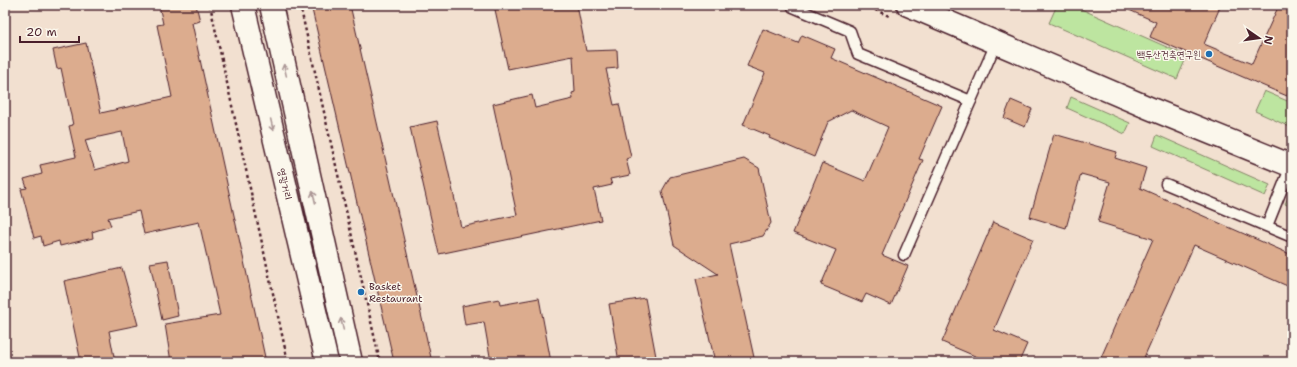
<svg xmlns="http://www.w3.org/2000/svg" width="1297" height="367" font-family="'Shantell Sans','Poor Story',sans-serif">
  <style>
    .green { fill: #bde5a0; stroke: #848266 }
    .building { fill: #dcac8e; stroke: #4a1f2b; fill-rule: evenodd }
    .lines { fill: none; stroke-linecap: round; stroke-linejoin: round }
    .service-casing { stroke: #4a1f2b; stroke-width: 13 }
    .tertiary-casing { stroke: #4a1f2b; stroke-width: 25 }
    .primary-casing { stroke: #4a1f2b; stroke-width: 25 }
    .path { stroke: #4a1f2b; stroke-width: 2.5; stroke-dasharray: 3 3; stroke-linecap: butt }
    .service { stroke: #fbf7ec; stroke-width: 10 }
    .tertiary { stroke: #fbf7ec; stroke-width: 22 }
    .primary { stroke: #fbf7ec; stroke-width: 22 }
    .oneway { stroke: #ab9695 }
    .poi-dot { fill: #1f6fb2; stroke: #fbf7ec; stroke-width: 1.5 }
    .labels { text-anchor: middle; dominant-baseline: central; stroke-width: 3; stroke-linejoin: round; paint-order: stroke }
    .poi-label { font-size: 10px; fill: #4a1f2b; stroke: #fbf7ec; text-anchor: end }
    .street-label { font-size: 10px; fill: #4a1f2b; stroke: #fbf7ec }
  </style>
  <rect width="100%" height="100%" fill="#f2e0d0"/>
  <filter id="ink" filterUnits="userSpaceOnUse"><feTurbulence type="fractalNoise" baseFrequency=".025" numOctaves="2"/><feDisplacementMap in="SourceGraphic" scale="8" xChannelSelector="R" yChannelSelector="G"/><feConvolveMatrix kernelMatrix="1 2 1 2 8 2 1 2 1" color-interpolation-filters="sRGB"/></filter>
  <g filter="url(#ink)">
    <path class="green" d="M 1057,5 L 1072,5 L 1187,56 L 1177,79 L 1049,23 Z
      M 1264,91 L 1292,103 L 1292,128 L 1255,111 Z
      M 1071,97 L 1130,123 L 1125,134 L 1067,108 Z
      M 1157,135 L 1270,185 L 1265,196 L 1153,146 Z
      M 1290,193 L 1292,194 L 1292,207 L 1285,204 Z"/>
    <path class="building" d="M 159,5 L 196,5 L 200,21 L 192,23 L 266,362 L 171,362 L 165,324 L 220,315 L 199,222 L 144,234 L 139,211 L 108,218 L 111,226 L 92,232 L 93,238 L 60,246 L 59,241 L 43,246 L 41,236 L 34,238 L 21,189 L 27,188 L 24,179 L 42,174 L 40,165 L 76,157 L 69,126 L 73,125 L 61,68 L 57,69 L 53,50 L 86,43 L 101,113 L 172,97 L 157,25 L 163,24 ZM 122,132 L 128,161 L 95,170 L 85,140 Z
      M 311,5 L 350,5 L 432,362 L 394,362 Z
      M 494,5 L 577,5 L 586,51 L 617,50 L 618,68 L 606,69 L 614,105 L 619,104 L 631,157 L 626,159 L 630,175 L 610,179 L 612,185 L 594,189 L 601,220 L 439,254 L 410,127 L 437,121 L 461,227 L 517,215 L 493,104 L 532,95 L 535,108 L 573,99 L 572,93 L 575,92 L 573,56 L 508,69 Z
      M 1118,5 L 1221,5 L 1204,44 L 1252,64 L 1279,5 L 1292,5 L 1292,84 L 1287,96 L 1150,37 L 1156,22 Z
      M 763,29 L 798,43 L 802,35 L 835,49 L 831,58 L 942,106 L 919,159 L 923,160 L 882,255 L 908,266 L 891,305 L 866,294 L 862,302 L 821,285 L 836,250 L 793,233 L 822,163 L 865,181 L 888,127 L 851,110 L 828,122 L 814,157 L 769,138 L 770,136 L 743,125 L 765,73 L 747,66 Z
      M 1011,100 L 1032,109 L 1025,127 L 1004,118 Z
      M 1054,134 L 1117,152 L 1115,158 L 1146,168 L 1140,188 L 1292,255 L 1292,288 L 1194,245 L 1142,362 L 1099,362 L 1153,239 L 1098,222 L 1110,182 L 1081,174 L 1066,228 L 1030,217 Z
      M 744,159 L 759,168 L 771,223 L 763,236 L 729,244 L 755,362 L 715,362 L 696,279 L 718,274 L 674,245 L 662,191 L 670,177 Z
      M 993,222 L 1033,239 L 994,330 L 1027,344 L 1019,362 L 989,362 L 942,342 Z
      M 168,260 L 178,316 L 162,320 L 150,263 Z
      M 122,268 L 138,325 L 109,331 L 115,362 L 81,362 L 64,281 Z
      M 539,298 L 551,362 L 491,362 L 484,322 L 465,325 L 462,306 L 499,299 L 500,305 Z
      M 645,298 L 657,362 L 619,362 L 609,304 Z"/>
    <g class="lines">
      <defs>
        <path id="service" d="M 793,7 L 850,31 L 858,54 L 971,101
          M 1166,184 L 1292,237
          M 1267,226 L 1291,166
          M 904,255 L 996,43"/>
        <path id="tertiary" d="M 908,5 L 1149,108 L 1292,166"/>
        <path id="primary" d="M 243,5 L 327,362
          M 271,5 L 351,362"/>
      </defs>
      <use href="#service" class="service-casing"/>
      <use href="#tertiary" class="tertiary-casing"/>
      <use href="#primary" class="primary-casing"/>
      <path class="path" d="M 210,5 L 288,362
        M 300,5 L 380,362
        M 864,5 L 889,16"/>
      <use href="#service" class="service"/>
      <use href="#tertiary" class="tertiary"/>
      <use href="#primary" class="primary"/>
    </g>
    <defs><path id="oneway-shaft" d="M-6 0H5M1.5-3L5.5 0L1.5 3" fill="none" stroke-width="1.6" stroke-linecap="round" stroke-linejoin="round"/></defs>
    <g class="oneway">
      <use href="#oneway-shaft" transform="translate(285 70) rotate(-103)"/>
      <use href="#oneway-shaft" transform="translate(272 125) rotate(77)"/>
      <use href="#oneway-shaft" transform="translate(314 197) rotate(-103)"/>
      <use href="#oneway-shaft" transform="translate(342 324) rotate(-103)"/>
    </g>
  </g>
  <g class="poi-dot">
    <circle cx="1209" cy="54" r="4"/>
    <circle cx="361" cy="292" r="4"/>
  </g>
  <g class="labels">
    <g class="poi-label">
      <text x="1201" y="54">백두산건축연구윈</text>
      <text x="369" y="286" text-anchor="start">Basket<tspan x="369" dy="12">Restaurant</tspan></text>
    </g>
    <g class="street-label">
      <text transform="translate(285 184) rotate(77)">영광거리</text>
    </g>
  </g>
  <rect width="1297" height="367" fill="none" stroke="#fbf7ec" stroke-width="20"/>
  <rect x="10" y="10" width="1277" height="347" fill="none" stroke="#4a1f2b" stroke-width="1.5" filter="url(#ink)"/>
  <g transform="translate(1259 38) rotate(103)" stroke="#fbf7ec" stroke-width="3" paint-order="stroke">
  <path d="M0-3L7 15L0 10L-7 15Z" fill="#4a1f2b"/>
  <text y="-6" font-size="11" font-weight="bold" text-anchor="middle" fill="#4a1f2b">N</text>
  </g>
  <path d="M20 36v6h59v-6" fill="none" stroke="#4a1f2b" stroke-width="2"/>
  <text x="26" y="36" font-size="12" fill="#4a1f2b" stroke="#fbf7ec" stroke-width="3" paint-order="stroke">20 m</text>
</svg>
